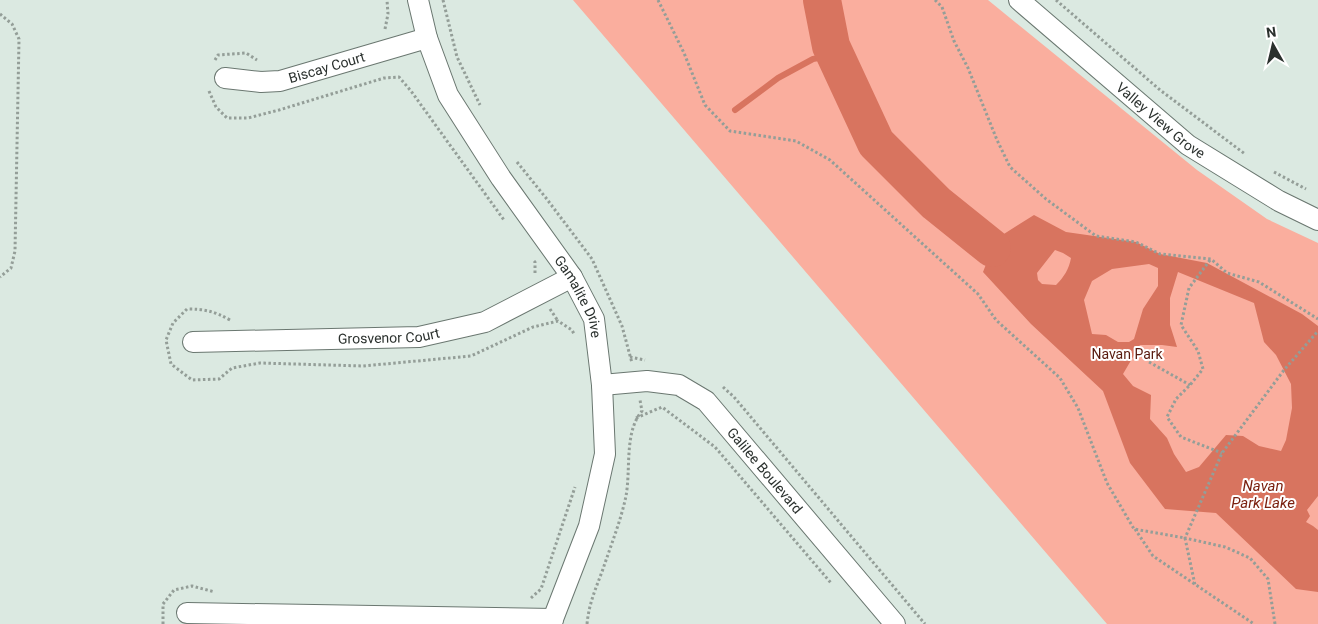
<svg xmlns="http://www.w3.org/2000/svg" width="1318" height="624" font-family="Roboto,sans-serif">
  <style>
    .green { fill: #faae9e }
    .water { fill: #d8745f; fill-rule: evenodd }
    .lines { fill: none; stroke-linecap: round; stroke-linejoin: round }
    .stream { stroke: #d8745f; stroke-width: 6 }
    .river { stroke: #d8745f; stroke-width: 38 }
    .street-casing { stroke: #6a7770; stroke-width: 22 }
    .path { stroke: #949e98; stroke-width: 3; stroke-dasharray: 2.5 2.5; stroke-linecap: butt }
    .street { stroke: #fff; stroke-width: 20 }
    .labels { text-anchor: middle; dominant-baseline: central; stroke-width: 4; stroke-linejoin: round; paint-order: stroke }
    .street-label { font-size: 14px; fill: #2b312e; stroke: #fff }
    .park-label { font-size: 14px; fill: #58190d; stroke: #fff }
    .water-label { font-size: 15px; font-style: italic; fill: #7a200f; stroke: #fff }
  </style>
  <rect width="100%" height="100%" fill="#dbe9e1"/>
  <path class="green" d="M 573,0 L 988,0 L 1197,170 L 1267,219 L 1318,243 L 1318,624 L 1107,624 Z"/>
  <path class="water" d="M 1034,215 L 1066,232 L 1136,242 L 1160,254 L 1207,263 L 1302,314 L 1318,326 L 1318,496 L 1307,510 L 1310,516 L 1306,522 L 1313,526 L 1318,530 L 1318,592 L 1296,589 L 1216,513 L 1165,509 L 1130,463 L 1103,391 L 1031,324 L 983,272 L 996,239 ZM 1055,250 L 1063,253 L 1071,258 C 1069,269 1064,277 1056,285 L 1042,284 L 1038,280 L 1037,273 ZM 1149,264 L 1158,268 L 1158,286 L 1143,309 L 1134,339 L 1129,342 L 1118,342 L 1106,335 L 1092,334 L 1084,300 L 1092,281 L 1112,269 ZM 1178,272 L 1254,303 L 1264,342 L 1276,355 L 1291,384 L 1292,408 L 1286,440 L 1281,451 L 1259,446 L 1243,436 L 1226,435 L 1199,467 L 1186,472 L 1174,454 L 1167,438 L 1150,419 L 1151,395 L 1133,386 L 1123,374 L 1140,345 L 1162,345 L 1177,347 L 1170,325 L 1170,298 Z"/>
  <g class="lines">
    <path class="stream" d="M 735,110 L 778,78 L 813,59 L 835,55"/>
    <path class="river" d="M 822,0 L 831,46 L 876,143 L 936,203 L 992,248"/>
    <defs>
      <g id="street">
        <path id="s1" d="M 418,0 L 427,38 L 448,95 L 501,178 L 572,277 L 594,319 L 602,385 L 605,454 L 589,526 L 553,619 L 552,624"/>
        <path id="s2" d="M 1019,0 L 1188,145 L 1279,201 L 1318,220"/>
        <path id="s3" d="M 225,78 L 261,82 L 280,81 L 427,38"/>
        <path id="s4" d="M 193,342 L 419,337 L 485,322 L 572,277"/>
        <path id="s5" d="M 602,385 L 647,381 L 679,385 L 706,401 L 895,624"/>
        <path d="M 187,613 L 553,619"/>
      </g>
    </defs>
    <use href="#street" class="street-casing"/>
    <path class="path" d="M 443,0 L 457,57 L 480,105
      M 658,0 L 684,53 L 705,105 L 730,131 L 796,141 L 830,160 L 978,294 L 996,320 L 1060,378 L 1078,408 L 1107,483 L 1134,529 L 1185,538 L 1195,585
      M 935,0 L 942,7 L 954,41 L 968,68 L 997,140 L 1010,167 L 1046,199 L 1096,236 L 1136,242 L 1160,254 L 1211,259 L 1227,273 L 1259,282 L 1318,319
      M 1056,0 L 1160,90 L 1245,154
      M 0,14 L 12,24 L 19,39 L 15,251 L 11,268 L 0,277
      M 385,29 L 388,14 L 387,0
      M 215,60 L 218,55 L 246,53 L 257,60
      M 209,91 L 216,107 L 227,118 L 248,118 L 279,110 L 384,78 L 399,77 L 411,91 L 504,220
      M 517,162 L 546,198 L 592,259 L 622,326 L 632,363
      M 1274,172 L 1306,189
      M 1210,260 L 1189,288 L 1181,325 L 1198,351 L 1203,369 L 1190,385 L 1176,399 L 1167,417 L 1181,437 L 1222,453
      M 534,261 L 535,262 L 535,274
      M 550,309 L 558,321
      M 230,320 C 214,311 204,309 187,309 L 173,323 L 166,340 L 171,364 L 192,380 L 219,379 L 232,368 L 260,363 L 363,366 L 471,356 L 533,327 L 558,321 L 572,330 L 574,334
      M 630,357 L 645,360
      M 1149,362 L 1190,385
      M 723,387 L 734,397 L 925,624
      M 636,418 L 662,407 L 715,447 L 831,583
      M 1135,529 L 1153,556 L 1254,624
      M 531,598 L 541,589 L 575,487
      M 163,624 L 163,604 L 174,590 L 192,586 L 215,592
      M 587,624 C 589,603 596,588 603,569 C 611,545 621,520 626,496 C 631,469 624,432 642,411 L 640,400
      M 1275,624 L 1268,579 L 1250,558 L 1225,547 L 1185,538 L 1222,453 L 1284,370 L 1318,331"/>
    <use href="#street" class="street"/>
  </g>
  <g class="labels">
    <g class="street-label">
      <text stroke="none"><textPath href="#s3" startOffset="104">Biscay Court</textPath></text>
      <text stroke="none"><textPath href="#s2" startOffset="186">Valley View Grove</textPath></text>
      <text stroke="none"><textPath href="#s1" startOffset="341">Gamalite Drive</textPath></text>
      <text stroke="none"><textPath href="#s4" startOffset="196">Grosvenor Court</textPath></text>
      <text stroke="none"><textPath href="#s5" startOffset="200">Galilee Boulevard</textPath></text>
    </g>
    <g class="park-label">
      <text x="1127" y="354">Navan Park</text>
    </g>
    <g class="water-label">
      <text x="1263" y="486">Navan<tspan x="1263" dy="17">Park Lake</tspan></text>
    </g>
  </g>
  <g transform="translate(1273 45) rotate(352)" stroke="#ffffff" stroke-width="4" paint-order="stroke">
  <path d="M0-4L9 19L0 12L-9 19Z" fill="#2b312e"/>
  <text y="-8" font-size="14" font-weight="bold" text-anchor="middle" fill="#2b312e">N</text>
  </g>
</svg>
